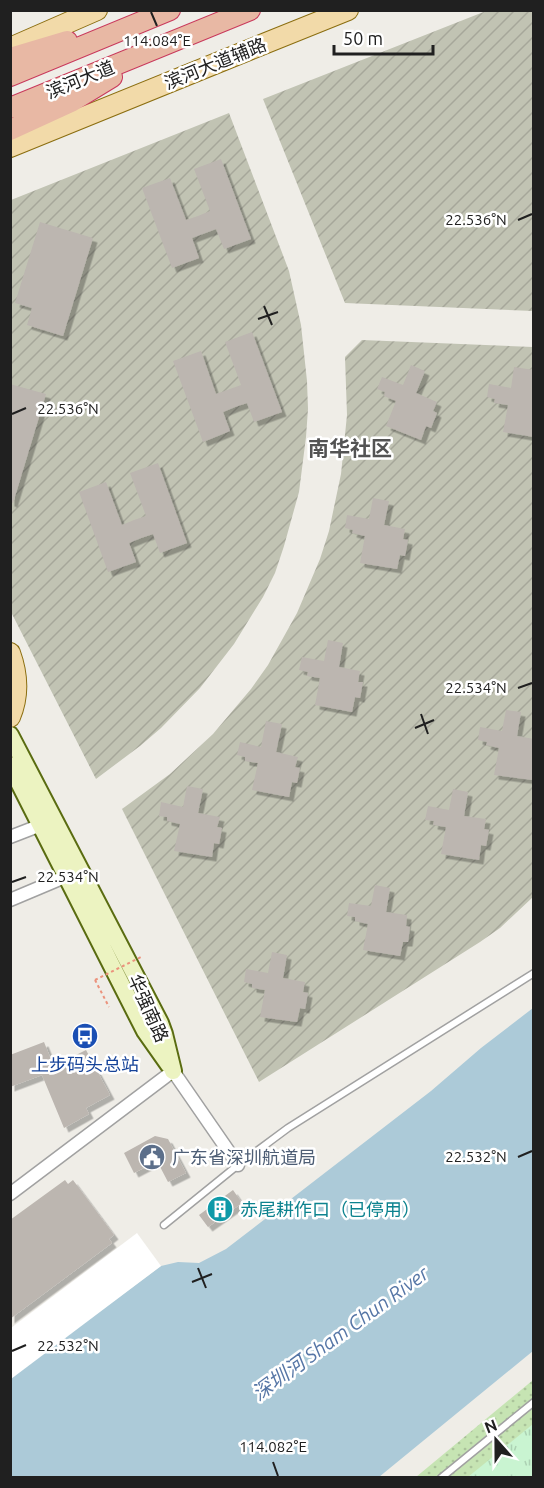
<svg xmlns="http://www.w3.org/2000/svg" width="544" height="1488" font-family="Ubuntu,'Noto Sans SC',sans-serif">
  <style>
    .construction { fill: url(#construction-furrows) }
    .grass { fill: url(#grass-dots) }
    .park { fill: url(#park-tufts) }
    .water { fill: #accad8 }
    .pier { fill: #fff }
    .building { fill: #bcb6b0; filter: url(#shadow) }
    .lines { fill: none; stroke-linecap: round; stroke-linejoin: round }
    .service-casing { stroke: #a1a1a1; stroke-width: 9 }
    .minor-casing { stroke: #a1a1a1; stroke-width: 15 }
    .secondary-casing { stroke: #5a6c11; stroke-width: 20 }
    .primary-casing { stroke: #8b6e10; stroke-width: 22 }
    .trunk-casing { stroke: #c9395c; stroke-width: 22 }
    .path { stroke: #eb927c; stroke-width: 2; stroke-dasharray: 3 3; stroke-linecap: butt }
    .service { stroke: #fff; stroke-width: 6 }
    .minor { stroke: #fff; stroke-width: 12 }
    .secondary { stroke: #ecf3c1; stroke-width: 16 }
    .primary { stroke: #f2daa9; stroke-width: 20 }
    .trunk { stroke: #e8b8a4; stroke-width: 20 }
    .path-bridge { stroke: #eb927c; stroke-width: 2; stroke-dasharray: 3 3; stroke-linecap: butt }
    .ticks { fill: none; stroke: #202020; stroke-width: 2 }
    .labels { text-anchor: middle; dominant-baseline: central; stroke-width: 5; stroke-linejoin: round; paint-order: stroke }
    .street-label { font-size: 18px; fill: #202020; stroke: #fff }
    .transit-label { font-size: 18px; fill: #164399; stroke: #fff }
    .service-label { font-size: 18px; fill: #4e5e75; stroke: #fff; text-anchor: start }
    .culture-label { font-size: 18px; fill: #0d838f; stroke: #fff; text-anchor: start }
    .water-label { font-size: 20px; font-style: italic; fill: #5676a6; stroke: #fff }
    .quarter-label { font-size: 21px; font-weight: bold; fill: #535353; stroke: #fff }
    .ticks-label { font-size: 15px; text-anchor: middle; fill: #202020; stroke: #fff; stroke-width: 5; stroke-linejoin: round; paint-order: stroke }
  </style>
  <defs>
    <pattern id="construction-furrows" width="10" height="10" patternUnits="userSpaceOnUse" patternTransform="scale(1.5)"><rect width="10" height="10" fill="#c1c3b3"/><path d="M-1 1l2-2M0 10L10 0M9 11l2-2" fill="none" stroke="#a6a79a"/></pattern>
    <pattern id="grass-dots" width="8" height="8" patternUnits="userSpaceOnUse" patternTransform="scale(1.5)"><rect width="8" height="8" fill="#c6e4b3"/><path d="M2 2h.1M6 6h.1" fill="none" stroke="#aac39a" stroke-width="1.8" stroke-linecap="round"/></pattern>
    <pattern id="park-tufts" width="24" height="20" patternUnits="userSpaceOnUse" patternTransform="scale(1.5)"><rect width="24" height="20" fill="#c9f4d1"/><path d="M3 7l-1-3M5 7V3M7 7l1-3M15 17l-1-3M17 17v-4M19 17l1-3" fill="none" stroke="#acd1b3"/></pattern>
    <filter id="shadow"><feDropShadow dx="4.5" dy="4.5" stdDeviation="0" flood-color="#0004"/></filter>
  </defs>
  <rect width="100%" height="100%" fill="#efede7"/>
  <path class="construction" d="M 486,11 L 533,11 L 533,311 L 345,303 L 263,99 Z
    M 229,113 L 289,271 L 301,325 L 307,381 L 308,409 L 306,437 L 299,492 L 284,546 L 275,573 L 263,597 L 234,644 L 200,688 L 161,728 L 140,746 L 96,779 L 11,612 L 11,200 Z
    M 362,340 L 533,347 L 533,897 L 500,928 L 480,942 L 259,1082 L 122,809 L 170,774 L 213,734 L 251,689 L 268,665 L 297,613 L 320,559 L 329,531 L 341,474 L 347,415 L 345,357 Z"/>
  <path class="grass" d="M 533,1380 L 533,1477 L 416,1477 Z"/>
  <path class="park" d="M 533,1424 L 533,1477 L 468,1477 Z"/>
  <path class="water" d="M 533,1008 L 533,1351 L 379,1477 L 11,1477 L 10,1378 L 161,1266 L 178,1262 L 199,1263 L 226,1249 L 431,1091 L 481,1048 Z"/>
  <path class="pier" d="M 137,1233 L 161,1266 L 11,1379 L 11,1328 Z"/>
  <path class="building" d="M 221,159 L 251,239 L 224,249 L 216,229 L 192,238 L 199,258 L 172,268 L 142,188 L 170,178 L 186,220 L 198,216 L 210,211 L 194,169 Z
    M 40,222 L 93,238 L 63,336 L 27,325 L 32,308 L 15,303 Z
    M 252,332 L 282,412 L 254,422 L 247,403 L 235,407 L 223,412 L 230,431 L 203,442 L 173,361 L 201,351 L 216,394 L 241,385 L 225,342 Z
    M 411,365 L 425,371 L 416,393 L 437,402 L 433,411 L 437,413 L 431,428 L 426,426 L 421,440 L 386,426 L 396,401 L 384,396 L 385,392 L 377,389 L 382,377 L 403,385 Z
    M 514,367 L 534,370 L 534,437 L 503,432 L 508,405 L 494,403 L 495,399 L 487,397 L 489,384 L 511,388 Z
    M 10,384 L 46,394 L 13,503 L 10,502 Z
    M 158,463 L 187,543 L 160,553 L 153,534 L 141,538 L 129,543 L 136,562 L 108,572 L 79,492 L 106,482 L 122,525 L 134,520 L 146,516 L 130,473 Z
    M 373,498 L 389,501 L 384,525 L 405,529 L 403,539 L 408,540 L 405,556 L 400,555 L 397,569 L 360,563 L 365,536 L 352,533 L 353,530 L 345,528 L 347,515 L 369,519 Z
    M 328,640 L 343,643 L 339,667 L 360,671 L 358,682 L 363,682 L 360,698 L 355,697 L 352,712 L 315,705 L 320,678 L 307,676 L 308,672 L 299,670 L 302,657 L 324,661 Z
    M 506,710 L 521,712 L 517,736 L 534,739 L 534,771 L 532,780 L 494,775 L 499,748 L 486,745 L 487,742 L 478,740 L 480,727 L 502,731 Z
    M 266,721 L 282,724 L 276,752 L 298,757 L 295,767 L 300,768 L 297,783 L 292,782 L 289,797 L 252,790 L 258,763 L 245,761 L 245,757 L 237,755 L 240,742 L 261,747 Z
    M 187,786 L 203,789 L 198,813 L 220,817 L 217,827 L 222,828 L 219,844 L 214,843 L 212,857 L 174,851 L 180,824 L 167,821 L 167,817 L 159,816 L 161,802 L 183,807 Z
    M 453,789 L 468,792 L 464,816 L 486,819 L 484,829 L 489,830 L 486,846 L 481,845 L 479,860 L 441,854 L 446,827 L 433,825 L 434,821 L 425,820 L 428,806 L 449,810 Z
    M 375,885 L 390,888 L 386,912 L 407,915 L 406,926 L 410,927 L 408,942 L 403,942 L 400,956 L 363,950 L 368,924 L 355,921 L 355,917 L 347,916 L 349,903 L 371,906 Z
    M 272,952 L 287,955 L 283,978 L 305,982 L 303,992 L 308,993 L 305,1009 L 300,1008 L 297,1022 L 260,1017 L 265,990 L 252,988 L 252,984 L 244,982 L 246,969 L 268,973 Z
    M 44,1042 L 50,1057 L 58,1054 L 62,1062 L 86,1050 L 110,1095 L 86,1108 L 89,1114 L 64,1128 L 42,1075 L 10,1087 L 10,1055 Z
    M 155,1136 L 168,1139 L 186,1173 L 168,1182 L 157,1161 L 134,1173 L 124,1153 Z
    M 65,1180 L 68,1184 L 73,1180 L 114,1235 L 109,1239 L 112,1243 L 10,1319 L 10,1220 Z
    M 233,1190 L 242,1203 L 208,1227 L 199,1215 Z"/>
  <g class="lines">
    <defs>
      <path id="service" d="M 164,1225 L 238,1165 L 288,1128 L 534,973
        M 441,1478 L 534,1402"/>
      <path id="minor" d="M 10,837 L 41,825
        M 10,900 L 67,876
        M 10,1194 L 173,1071 L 238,1165"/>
      <path id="secondary" d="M 10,735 L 160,1023 L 164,1034 L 173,1071
        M 10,765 L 145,1031 L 169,1065"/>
      <path id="primary" d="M 10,48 L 97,10
        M 10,147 L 266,43 L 348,10
        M 10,653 C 18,675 19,696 10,717"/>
      <path id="trunk" d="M 10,58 L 67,41
        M 10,76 L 170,10
        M 10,108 L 250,10
        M 10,130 L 71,102 L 112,77"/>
    </defs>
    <use href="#service" class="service-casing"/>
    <use href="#minor" class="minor-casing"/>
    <use href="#secondary" class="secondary-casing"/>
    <use href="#primary" class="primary-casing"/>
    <use href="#trunk" class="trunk-casing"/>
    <path class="path" d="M 95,980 L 109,1007"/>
    <use href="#service" class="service"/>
    <use href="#minor" class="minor"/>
    <use href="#secondary" class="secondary"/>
    <use href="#primary" class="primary"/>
    <use href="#trunk" class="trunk"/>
    <path class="path-bridge" d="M 95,980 L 141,957"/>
  </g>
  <path class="ticks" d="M 151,12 L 157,26M 518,220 L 532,214M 264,306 L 272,325M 258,319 L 278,312M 12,414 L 26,408M 518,688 L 532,683M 421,714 L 428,734M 415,728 L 434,720M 12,882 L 26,877M 518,1157 L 532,1151M 198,1268 L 206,1288M 192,1282 L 212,1274M 12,1351 L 26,1345M 273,1462 L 278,1476"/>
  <defs>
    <symbol id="bus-disc" viewBox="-11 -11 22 22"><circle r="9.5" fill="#1a4fb4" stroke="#fff"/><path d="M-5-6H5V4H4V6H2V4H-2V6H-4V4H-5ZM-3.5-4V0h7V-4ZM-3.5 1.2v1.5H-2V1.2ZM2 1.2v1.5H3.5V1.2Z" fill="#fff"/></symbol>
    <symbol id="civic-disc" viewBox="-11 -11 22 22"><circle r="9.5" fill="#5c6f8a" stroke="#fff"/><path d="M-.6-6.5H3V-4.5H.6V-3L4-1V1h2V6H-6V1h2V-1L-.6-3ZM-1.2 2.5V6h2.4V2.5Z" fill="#fff"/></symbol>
    <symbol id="building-disc" viewBox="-11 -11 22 22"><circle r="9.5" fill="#0f9aa8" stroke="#fff"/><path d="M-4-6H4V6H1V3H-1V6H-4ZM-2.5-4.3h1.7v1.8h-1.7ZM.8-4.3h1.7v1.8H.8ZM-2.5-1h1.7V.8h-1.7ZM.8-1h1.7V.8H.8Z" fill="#fff"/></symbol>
  </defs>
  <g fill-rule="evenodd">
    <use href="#bus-disc" x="70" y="1021" width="30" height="30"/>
    <use href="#civic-disc" x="137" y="1142" width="30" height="30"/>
    <use href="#building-disc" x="205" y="1194" width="30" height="30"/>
  </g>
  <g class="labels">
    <g class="street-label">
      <text transform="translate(215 63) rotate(-22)">滨河大道辅路</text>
      <text transform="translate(80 79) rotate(-22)">滨河大道</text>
      <text transform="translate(149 1008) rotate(66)">华强南路</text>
    </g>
    <g class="transit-label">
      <text x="85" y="1064">上步码头总站</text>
    </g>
    <g class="service-label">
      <text x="172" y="1157">广东省深圳航道局</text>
    </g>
    <g class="culture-label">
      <text x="240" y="1209">赤尾耕作口（已停用）</text>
    </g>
    <g class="water-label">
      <text transform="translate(340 1333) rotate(-36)">深圳河 Sham Chun River</text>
    </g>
    <g class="quarter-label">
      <text x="350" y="448">南华社区</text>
    </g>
  </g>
  <g class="ticks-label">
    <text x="157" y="46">114.084°E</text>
    <text x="476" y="225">22.536°N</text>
    <text x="68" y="414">22.536°N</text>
    <text x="476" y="693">22.534°N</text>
    <text x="68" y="882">22.534°N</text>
    <text x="476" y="1162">22.532°N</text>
    <text x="68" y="1351">22.532°N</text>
    <text x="273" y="1452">114.082°E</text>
  </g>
  <rect width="544" height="1488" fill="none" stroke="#202020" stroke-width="24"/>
  <g transform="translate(496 1440) rotate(339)" stroke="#ffffff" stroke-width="4.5" paint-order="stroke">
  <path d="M0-4.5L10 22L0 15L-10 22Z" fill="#202020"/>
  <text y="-9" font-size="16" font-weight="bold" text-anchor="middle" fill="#202020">N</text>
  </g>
  <path d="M334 45v9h99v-9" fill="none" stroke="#202020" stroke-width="3"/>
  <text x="343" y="45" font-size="18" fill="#202020" stroke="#ffffff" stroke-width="4.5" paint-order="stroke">50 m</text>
</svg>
